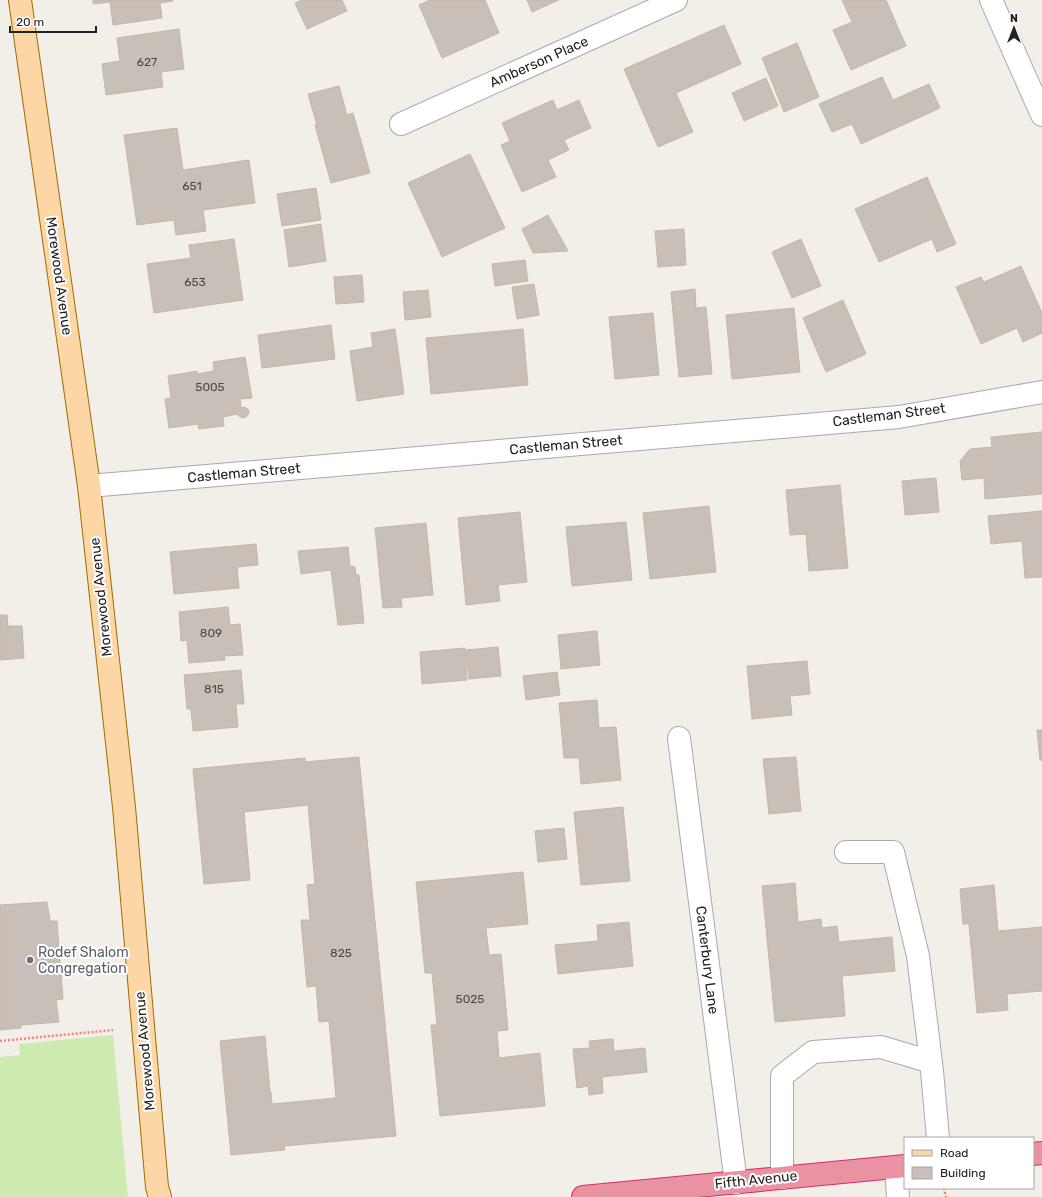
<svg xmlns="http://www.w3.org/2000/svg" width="1042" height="1197" font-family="Rubik,sans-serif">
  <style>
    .grass { fill: #cdebb0 }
    .building { fill: #c7bfb8; stroke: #c4b6ab }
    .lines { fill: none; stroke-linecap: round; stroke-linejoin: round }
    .minor-casing { stroke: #a9a9a9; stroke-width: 24 }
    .major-casing { stroke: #a06b00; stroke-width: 24 }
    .highway-casing { stroke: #dc2a67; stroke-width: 24 }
    .path { stroke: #fa8072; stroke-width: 2.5; stroke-dasharray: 2 2; stroke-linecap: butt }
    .minor { stroke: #fff; stroke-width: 22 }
    .major { stroke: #fcd6a4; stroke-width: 22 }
    .highway { stroke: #e892a2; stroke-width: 22 }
    .worship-dot { fill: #6b7280; stroke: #fff; stroke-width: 1.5 }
    .labels { text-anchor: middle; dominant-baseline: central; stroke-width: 4; stroke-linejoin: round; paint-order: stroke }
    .number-label { font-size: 12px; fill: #4b4948 }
    .street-label { font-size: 14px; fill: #222; stroke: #fff }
    .worship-label { font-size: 14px; fill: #5b616d; stroke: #fff; text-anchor: start }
  </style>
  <rect width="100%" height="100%" fill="#f2efe9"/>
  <path class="grass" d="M 113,1035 L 128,1197 L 0,1197 L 0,1057 L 20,1055 L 19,1044 Z"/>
  <path class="building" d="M 93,0 L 173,0 L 173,1 L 160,3 L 162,18 L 113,25 L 110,2 L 93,4 Z
    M 302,0 L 342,0 L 347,11 L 307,29 L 295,3 Z
    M 430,0 L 485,0 L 499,33 L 442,58 L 419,5 Z
    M 527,0 L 559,0 L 532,12 Z
    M 842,0 L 886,0 L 906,46 L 851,70 L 833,30 L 852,22 Z
    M 724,25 L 741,64 L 676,93 L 693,132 L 658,147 L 624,69 Z
    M 179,29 L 184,69 L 161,72 L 163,87 L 106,95 L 102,64 L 120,61 L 117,38 Z
    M 797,43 L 819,97 L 784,112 L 762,58 Z
    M 882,77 L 893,100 L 929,84 L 940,108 L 861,144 L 852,124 L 832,132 L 819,104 Z
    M 766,78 L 778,106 L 744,121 L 732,93 Z
    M 339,86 L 347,115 L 353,113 L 370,173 L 331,183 L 315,125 L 317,125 L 308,94 Z
    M 553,100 L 557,110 L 579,100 L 591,128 L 564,140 L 569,150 L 548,160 L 556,177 L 522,192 L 501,145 L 510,141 L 502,123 Z
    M 177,128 L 183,170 L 249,160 L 255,203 L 203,210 L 206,231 L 176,235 L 174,220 L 137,225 L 124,135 Z
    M 470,154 L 505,228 L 442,257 L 408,183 Z
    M 927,177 L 956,244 L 937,252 L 932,239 L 879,262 L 855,209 Z
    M 316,188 L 321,220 L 282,226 L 277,194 Z
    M 548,215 L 568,251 L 533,253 L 522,229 Z
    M 321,224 L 326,261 L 289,267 L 284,230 Z
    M 684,229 L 686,265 L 658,267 L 655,231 Z
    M 234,239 L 243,300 L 154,313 L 147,264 L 191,258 L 189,245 Z
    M 801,239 L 821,286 L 792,298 L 772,252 Z
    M 525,260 L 528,281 L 495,286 L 492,264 Z
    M 1021,266 L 1042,313 L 1042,333 L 1023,342 L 1017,328 L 981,344 L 956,287 L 981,277 L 984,282 Z
    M 362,275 L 364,302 L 336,304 L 334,277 Z
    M 534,284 L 539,315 L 517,319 L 512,287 Z
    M 695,289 L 696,308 L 706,307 L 712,374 L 679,377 L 671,292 Z
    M 428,290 L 431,317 L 405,320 L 403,292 Z
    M 843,300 L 866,354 L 826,372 L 803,318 Z
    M 794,308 L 800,372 L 732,379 L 726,315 Z
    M 653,313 L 659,375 L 615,379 L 609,317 Z
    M 331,325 L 335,359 L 262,368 L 258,335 Z
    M 395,329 L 404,394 L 357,401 L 350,351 L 373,347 L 371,333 Z
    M 523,329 L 528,385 L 431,394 L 426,338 Z
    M 245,357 L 252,398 L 240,399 L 241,408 L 244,407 L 248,409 L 249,413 L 247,416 L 244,418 L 240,417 L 237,414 L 223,417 L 224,426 L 199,429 L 198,424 L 169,428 L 165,399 L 171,398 L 168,376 L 197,371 L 197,374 L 214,371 L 213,362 Z
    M 1042,432 L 1042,494 L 985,499 L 984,478 L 962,480 L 960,461 L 970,449 L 992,447 L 991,437 Z
    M 936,478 L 939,512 L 905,515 L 902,481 Z
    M 840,485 L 848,568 L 809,571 L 806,534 L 790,535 L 786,490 Z
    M 709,506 L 716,572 L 650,579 L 643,513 Z
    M 1042,511 L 1042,577 L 1025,578 L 1022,541 L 991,544 L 988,516 Z
    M 520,512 L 527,582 L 498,585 L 500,601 L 466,605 L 458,518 Z
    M 626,522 L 632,580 L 572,586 L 566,527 Z
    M 426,523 L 433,595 L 401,598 L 402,607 L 383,608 L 375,528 Z
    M 256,544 L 258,565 L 237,567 L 239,588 L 174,594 L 170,552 Z
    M 348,547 L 350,566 L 355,567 L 356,575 L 359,575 L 364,623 L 338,625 L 331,570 L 301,574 L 298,551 Z
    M 228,607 L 230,625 L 240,624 L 243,655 L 224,656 L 225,660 L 189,663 L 187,640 L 181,641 L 179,612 Z
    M 0,615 L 7,615 L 8,626 L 22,626 L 24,658 L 0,660 Z
    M 597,631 L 600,665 L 561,669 L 558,635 Z
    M 498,647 L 501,676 L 469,679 L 466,650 Z
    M 465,648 L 467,680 L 422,684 L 420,652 Z
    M 807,661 L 810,694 L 790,696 L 792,715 L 752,719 L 747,666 Z
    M 241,670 L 244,704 L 236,704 L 238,727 L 193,731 L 191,709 L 187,709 L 184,675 Z
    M 557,672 L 560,695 L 526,700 L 523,676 Z
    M 597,700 L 599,728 L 616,727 L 621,780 L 581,784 L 579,758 L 564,758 L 559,703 Z
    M 1037,730 L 1042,730 L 1042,760 L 1040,760 Z
    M 359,757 L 396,1136 L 284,1146 L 285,1150 L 231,1155 L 220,1041 L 265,1036 L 270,1092 L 271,1092 L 272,1104 L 336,1098 L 329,1021 L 319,1022 L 316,986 L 307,987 L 301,920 L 310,920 L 307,885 L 315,884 L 308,805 L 244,812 L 250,880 L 204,884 L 193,769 L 305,758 L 305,762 Z
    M 796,757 L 801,811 L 769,814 L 763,759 Z
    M 623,807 L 630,881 L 581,885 L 574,812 Z
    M 564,828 L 567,859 L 538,862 L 535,831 Z
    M 523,872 L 528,924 L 486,928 L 489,955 L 501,954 L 508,1030 L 497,1031 L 499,1058 L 540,1053 L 545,1106 L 440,1116 L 431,1025 L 437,1025 L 432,973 L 425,973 L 416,882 Z
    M 795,883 L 798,922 L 821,919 L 822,928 L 837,926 L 839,942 L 892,937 L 895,971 L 842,976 L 845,1016 L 775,1022 L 762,886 Z
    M 994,885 L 998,931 L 1042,927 L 1042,991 L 1007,994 L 1008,1010 L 977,1013 L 969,924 L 963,924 L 960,889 Z
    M 47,902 L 50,921 L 57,921 L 63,999 L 56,1000 L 59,1022 L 21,1025 L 21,1028 L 0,1030 L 0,905 Z
    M 629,922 L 633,966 L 558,974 L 555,945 L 598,941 L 597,925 Z
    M 613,1039 L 614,1051 L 645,1048 L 647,1072 L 602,1077 L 603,1093 L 589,1095 L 588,1086 L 577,1088 L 573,1049 L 590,1048 L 589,1041 Z"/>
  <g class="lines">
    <defs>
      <path id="minor" d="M 991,0 L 1042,115
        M 401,124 L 676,0
        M 89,486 L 899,417 L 1042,392
        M 679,738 L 736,1183
        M 846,852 L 893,852 L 918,956 L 932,1071 L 938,1138
        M 896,1167 L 898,1197
        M 782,1178 L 782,1076 L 813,1052 L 881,1047 L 931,1062"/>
      <path id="major" d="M 20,0 L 89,486 L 124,807 L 157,1187 L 160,1197"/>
      <path id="highway" d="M 1033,1154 L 1042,1153
        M 583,1197 L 905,1166"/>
    </defs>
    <use href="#minor" class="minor-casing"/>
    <use href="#major" class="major-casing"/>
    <use href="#highway" class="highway-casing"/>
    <path class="path" d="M 0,1041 L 113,1030
      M 944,1188 L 946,1197"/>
    <use href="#minor" class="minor"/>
    <use href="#major" class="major"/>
    <use href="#highway" class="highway"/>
  </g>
  <circle class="worship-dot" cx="30" cy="960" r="4"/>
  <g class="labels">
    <g class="number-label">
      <text x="147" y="62">627</text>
      <text x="192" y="186">651</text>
      <text x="195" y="282">653</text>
      <text x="210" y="387">5005</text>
      <text x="211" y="633">809</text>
      <text x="214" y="689">815</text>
      <text x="341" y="953">825</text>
      <text x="470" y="999">5025</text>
    </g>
    <g class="street-label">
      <text transform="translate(539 62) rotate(-24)">Amberson Place</text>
      <text transform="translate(59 276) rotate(82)">Morewood Avenue</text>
      <text transform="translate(889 415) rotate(-7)">Castleman Street</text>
      <text transform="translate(566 445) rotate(-5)">Castleman Street</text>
      <text transform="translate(244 473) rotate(-5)">Castleman Street</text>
      <text transform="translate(101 597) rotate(-96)">Morewood Avenue</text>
      <text transform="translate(707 960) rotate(83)">Canterbury Lane</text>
      <text transform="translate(145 1051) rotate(-95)">Morewood Avenue</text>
      <text transform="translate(756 1180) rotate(-6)">Fifth Avenue</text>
    </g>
    <g class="worship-label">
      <text x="38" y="952">Rodef Shalom<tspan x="38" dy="16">Congregation</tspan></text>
    </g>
  </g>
  <rect x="904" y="1137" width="130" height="52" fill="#ffffff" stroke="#a7a7a7"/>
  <rect x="912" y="1150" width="20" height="6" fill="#fcd6a4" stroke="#a7a7a7"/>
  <text x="940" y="1157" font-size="12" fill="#222222">Road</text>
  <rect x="912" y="1167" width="20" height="12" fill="#c7bfb8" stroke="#a7a7a7"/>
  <text x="940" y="1177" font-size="12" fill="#222222">Building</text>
  <g transform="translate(1014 28)" stroke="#ffffff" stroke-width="3" paint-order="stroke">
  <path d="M0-3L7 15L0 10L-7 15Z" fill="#222222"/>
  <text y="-6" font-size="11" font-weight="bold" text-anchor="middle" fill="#222222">N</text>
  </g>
  <path d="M10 26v6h86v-6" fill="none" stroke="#222222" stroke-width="2"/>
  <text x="16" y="26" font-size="12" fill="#222222" stroke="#ffffff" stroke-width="3" paint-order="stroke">20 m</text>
</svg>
